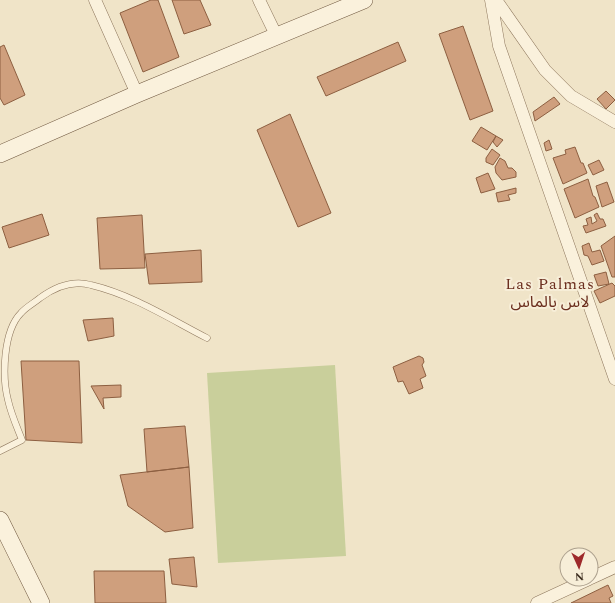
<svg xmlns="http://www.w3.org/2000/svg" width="615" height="603" font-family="Spectral,'Noto Sans Arabic',serif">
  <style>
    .pitch { fill: #c9cf9b }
    .building { fill: #cf9f7d; stroke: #8d5f41 }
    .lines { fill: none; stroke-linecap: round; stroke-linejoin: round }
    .lane-casing { stroke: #8d765c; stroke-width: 7 }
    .street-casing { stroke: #8d765c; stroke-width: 13 }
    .secondary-casing { stroke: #6f573f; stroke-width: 18 }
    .lane { stroke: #faf1dc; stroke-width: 6 }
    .street { stroke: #faf1dc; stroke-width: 12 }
    .secondary { stroke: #faf1dc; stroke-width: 17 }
    .labels { text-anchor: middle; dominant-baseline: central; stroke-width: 4; stroke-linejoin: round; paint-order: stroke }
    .quarter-label { font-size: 16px; letter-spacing: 1px; fill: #6b2e1e; stroke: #f7eed8 }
  </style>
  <rect width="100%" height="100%" fill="#f0e4c8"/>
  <path class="pitch" d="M 335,365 L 346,556 L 218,563 L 207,373 Z"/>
  <path class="building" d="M 151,0 L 158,0 L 179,57 L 143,72 L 120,13 Z
    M 172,0 L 200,0 L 211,25 L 184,34 Z
    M 463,26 L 493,111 L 470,120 L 439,34 Z
    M 398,42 L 406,61 L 326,96 L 317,77 Z
    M 4,45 L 25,95 L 4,105 L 0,98 L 0,47 Z
    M 606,91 L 615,100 L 606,109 L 597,99 Z
    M 554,97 L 560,104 L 535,121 L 533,112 Z
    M 290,114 L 331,213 L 298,227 L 257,130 Z
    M 481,127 L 496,136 L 487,150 L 472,141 Z
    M 496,136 L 503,140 L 497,147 L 493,142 Z
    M 549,140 L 552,149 L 546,151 L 544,143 Z
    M 575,147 L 581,163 L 583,163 L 587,173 L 563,184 L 553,158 L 566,154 L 565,150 Z
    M 492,149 L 500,155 L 493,165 L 486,162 L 486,158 Z
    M 500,158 L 505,161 L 508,168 L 512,168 L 516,172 L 516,177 L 502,180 L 496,173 L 495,167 Z
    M 599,160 L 604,170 L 593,175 L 588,165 Z
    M 488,173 L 495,189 L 481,193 L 476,178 Z
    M 588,179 L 593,196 L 595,197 L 599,207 L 575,218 L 564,189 Z
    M 607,182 L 614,202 L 602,207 L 596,186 Z
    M 516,188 L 516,193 L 508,195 L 510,200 L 498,202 L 496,193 Z
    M 597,213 L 600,219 L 603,219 L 606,226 L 586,233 L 583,226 L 588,225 L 586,219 L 591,217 L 592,224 L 597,221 L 594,215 Z
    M 42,214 L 49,235 L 9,248 L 2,227 Z
    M 142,215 L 145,268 L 100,269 L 97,218 Z
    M 615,236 L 615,277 L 612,277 L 601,246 Z
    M 589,243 L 592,252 L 600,250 L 604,261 L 592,265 L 588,256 L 584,255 L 582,246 Z
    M 201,250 L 202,282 L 149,284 L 145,254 Z
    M 606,272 L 609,284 L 598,286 L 594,275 Z
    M 612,283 L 615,286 L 615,296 L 600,303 L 594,291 Z
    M 113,318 L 114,336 L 88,341 L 83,320 Z
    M 419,356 L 423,358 L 424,362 L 422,365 L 426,376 L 420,379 L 423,388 L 409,394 L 403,381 L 398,382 L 393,367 Z
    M 21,361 L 79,361 L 82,443 L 26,440 Z
    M 121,385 L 121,397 L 103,398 L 104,409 L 91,386 Z
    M 185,426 L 189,467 L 147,472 L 144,429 Z
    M 189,467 L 193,528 L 165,532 L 128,506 L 120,475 Z
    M 194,557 L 197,587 L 172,584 L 169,559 Z
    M 94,571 L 164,571 L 166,603 L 95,603 Z
    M 608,585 L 613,596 L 609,598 L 611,603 L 571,603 Z"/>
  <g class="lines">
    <defs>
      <path id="lane" d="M 0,451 L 22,440 C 17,427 11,414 8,400 C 2,377 3,331 21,313 C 26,307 34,303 40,298 C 55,287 73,280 91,285 C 133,295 170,319 207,338"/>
      <path id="street" d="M 95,0 L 137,94
        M 259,0 L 277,37
        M 491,0 L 499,46 L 615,379
        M 496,0 L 545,70 L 571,96 L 615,122
        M 591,578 L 615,567
        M 537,603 L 589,579"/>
      <path id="secondary" d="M 0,154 L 137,94 L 364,0
        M 0,520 L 41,603"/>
    </defs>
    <use href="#lane" class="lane-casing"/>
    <use href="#street" class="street-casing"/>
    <use href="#secondary" class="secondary-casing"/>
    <use href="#lane" class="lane"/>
    <use href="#street" class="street"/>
    <use href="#secondary" class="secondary"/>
  </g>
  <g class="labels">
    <g class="quarter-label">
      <text x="550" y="284">Las Palmas<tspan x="550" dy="18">لاس بالماس</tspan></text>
    </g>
  </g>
  <g transform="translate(579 567) rotate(177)"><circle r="19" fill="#f7eed8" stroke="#ada18e"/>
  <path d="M0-3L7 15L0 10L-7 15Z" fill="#9e2a2b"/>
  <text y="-6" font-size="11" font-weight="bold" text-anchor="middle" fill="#3d2e20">N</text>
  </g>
</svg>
